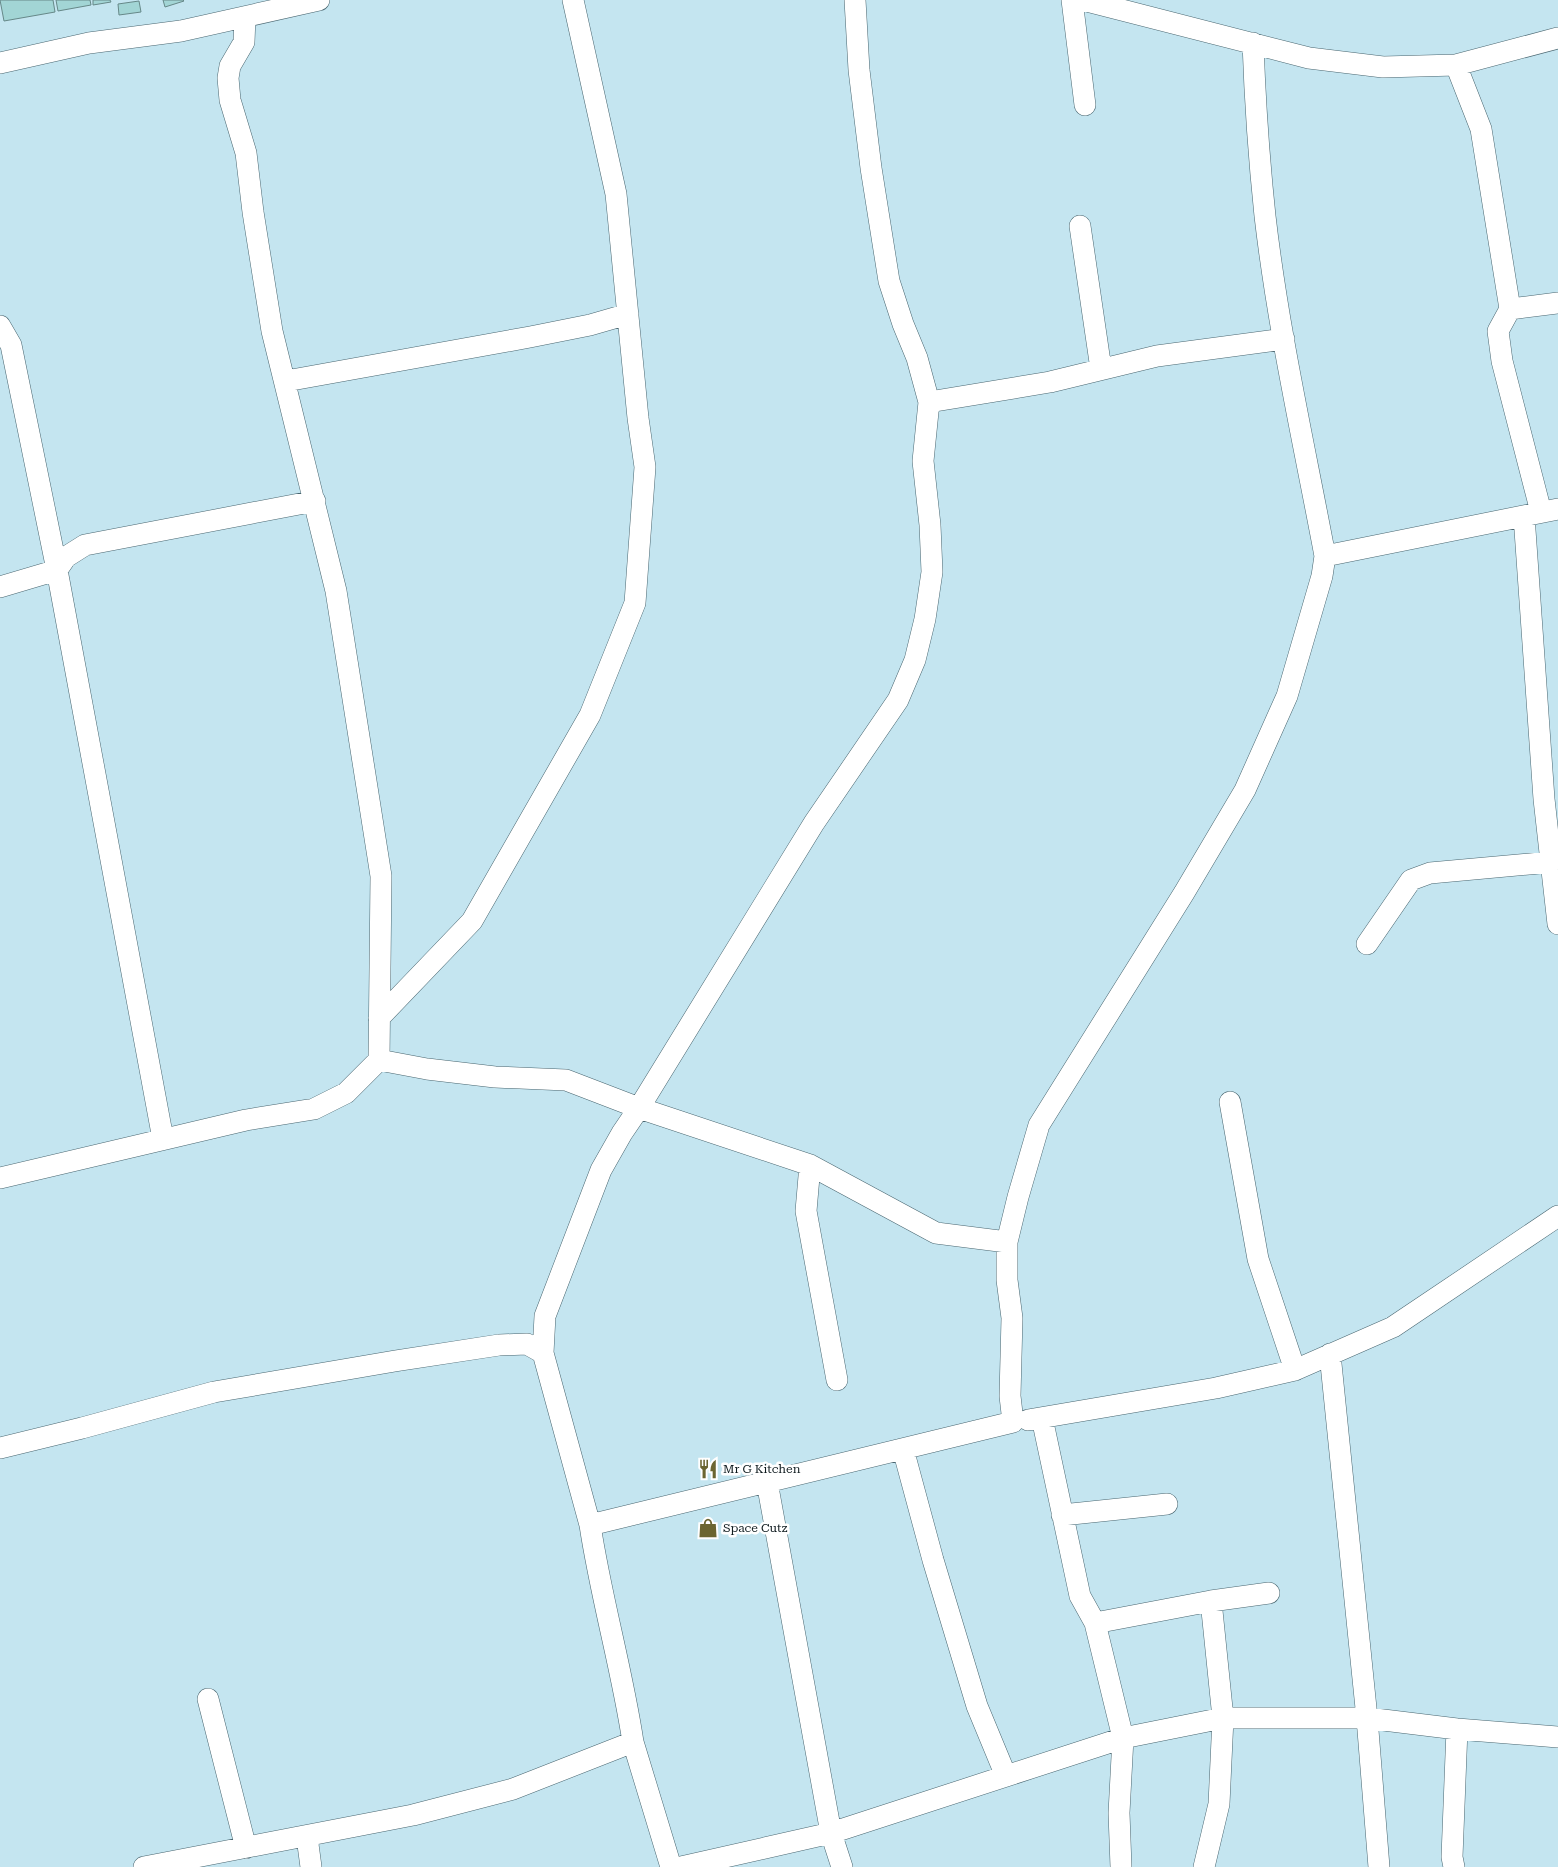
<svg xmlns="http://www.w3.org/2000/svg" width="1558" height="1867" font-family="'Roboto Serif',serif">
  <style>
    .building { fill: #a2d5d5; stroke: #688 }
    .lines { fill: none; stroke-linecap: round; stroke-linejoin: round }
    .minor-casing { stroke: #496670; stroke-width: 22 }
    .minor { stroke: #fff; stroke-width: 21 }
    .labels { text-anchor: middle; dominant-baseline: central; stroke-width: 5; stroke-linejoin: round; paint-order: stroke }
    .poi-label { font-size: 12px; fill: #0c181c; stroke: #fff; text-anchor: start }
  </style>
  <rect width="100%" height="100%" fill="#c4e5f0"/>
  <path class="building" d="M 0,0 L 53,0 L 55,12 L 4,21 Z
    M 56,0 L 90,0 L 91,5 L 58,11 Z
    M 93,0 L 110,0 L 111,2 L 93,5 Z
    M 163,0 L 183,0 L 184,1 L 165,7 Z
    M 139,1 L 141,12 L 119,15 L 118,4 Z"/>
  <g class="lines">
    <defs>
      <path id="minor" d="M 855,0 L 859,70 L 871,168 L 889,281 L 903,324 L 917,358 L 929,402 L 923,461 L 930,525 L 932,572 L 925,619 L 915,660 L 898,700 L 814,823 L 639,1108 L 810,1165 L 936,1233 L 1007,1242
        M 1072,0 L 1085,105
        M 1083,0 L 1309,58 L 1383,67 L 1456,65 L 1558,38
        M 1253,43 C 1255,101 1259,159 1265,216 C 1278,329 1304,444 1325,556
        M 0,63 L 89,43 L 181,31 L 319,0
        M 1456,65 L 1481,129 L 1510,309 L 1498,331 L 1502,361 L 1541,512
        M 1080,226 L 1101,369
        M 1510,309 L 1558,303
        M 0,326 L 11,345 L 57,570 L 163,1139
        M 286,381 L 530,337 L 590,325 L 628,314
        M 929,402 L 1050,382 L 1157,356 L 1284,339
        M 1524,516 L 1544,799 L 1558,924
        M 0,587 L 57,570 L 66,557 L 85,545 L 315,501
        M 1367,944 L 1411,880 L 1430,873 L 1551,862
        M 379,1018 L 472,921 L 590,715 L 635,603 L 645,467 L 638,418 L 616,194 L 573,0
        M 379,1060 L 427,1069 L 495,1077 L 566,1080 L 639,1108 L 622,1133 L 601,1170 L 545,1316 L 543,1353
        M 1230,1102 L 1258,1259 L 1295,1370
        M 810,1165 L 806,1211 L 837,1380
        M 0,1178 L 246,1120 L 314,1109 L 346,1093 L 379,1060 L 381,876 L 336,591 L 272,331 L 253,212 L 246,153 L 230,100 L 228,78 L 230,66 L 244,42 L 245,17
        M 1330,1354 L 1367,1718 L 1379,1867
        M 1042,1418 L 1080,1596 L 1095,1623 L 1123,1738 L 1223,1718 L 1367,1718 L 1457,1729 L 1558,1737
        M 1028,1420 L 1216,1388 L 1295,1370 L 1393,1327 L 1558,1216
        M 0,1448 L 82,1428 L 214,1392 L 395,1361 L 499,1345 L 527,1344 L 543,1353 L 590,1525
        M 903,1449 L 933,1560 L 977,1706 L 1006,1776
        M 767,1482 L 831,1833 L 842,1867
        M 1062,1515 L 1167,1504
        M 1095,1623 L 1211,1601 L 1269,1593
        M 208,1699 L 246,1848
        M 633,1742 L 671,1867
        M 307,1837 L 311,1867
        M 144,1867 L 413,1815 L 513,1789 L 633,1742 C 622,1669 601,1598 590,1525 L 1013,1422 L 1010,1396 L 1012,1318 L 1007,1280 L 1007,1242 L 1018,1197 L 1039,1125 L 1184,893 L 1245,790 L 1287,696 L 1322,576 L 1325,556 L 1558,509
        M 681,1867 L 831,1833 L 1123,1738 L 1119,1813 L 1121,1867
        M 1204,1867 L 1219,1804 L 1223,1718 L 1211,1601
        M 1454,1867 L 1452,1857 L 1457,1729"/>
    </defs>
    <use href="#minor" class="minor-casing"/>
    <use href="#minor" class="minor"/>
  </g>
  <defs>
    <symbol id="restaurant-bare" viewBox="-9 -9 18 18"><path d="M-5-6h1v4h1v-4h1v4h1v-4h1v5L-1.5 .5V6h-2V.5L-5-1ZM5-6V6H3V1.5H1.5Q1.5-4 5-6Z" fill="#6b6531" stroke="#fff" stroke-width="2.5" paint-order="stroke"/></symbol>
    <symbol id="shop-bare" viewBox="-9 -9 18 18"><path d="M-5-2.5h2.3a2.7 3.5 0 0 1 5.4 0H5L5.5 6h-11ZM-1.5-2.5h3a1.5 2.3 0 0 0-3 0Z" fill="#6b6531" stroke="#fff" stroke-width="2.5" paint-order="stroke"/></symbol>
  </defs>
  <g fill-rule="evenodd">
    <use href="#restaurant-bare" x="694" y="1455" width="28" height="28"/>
    <use href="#shop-bare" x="694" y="1514" width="28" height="28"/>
  </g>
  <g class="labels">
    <g class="poi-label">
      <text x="723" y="1469">Mr G Kitchen</text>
      <text x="723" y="1528">Space Cutz</text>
    </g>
  </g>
</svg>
